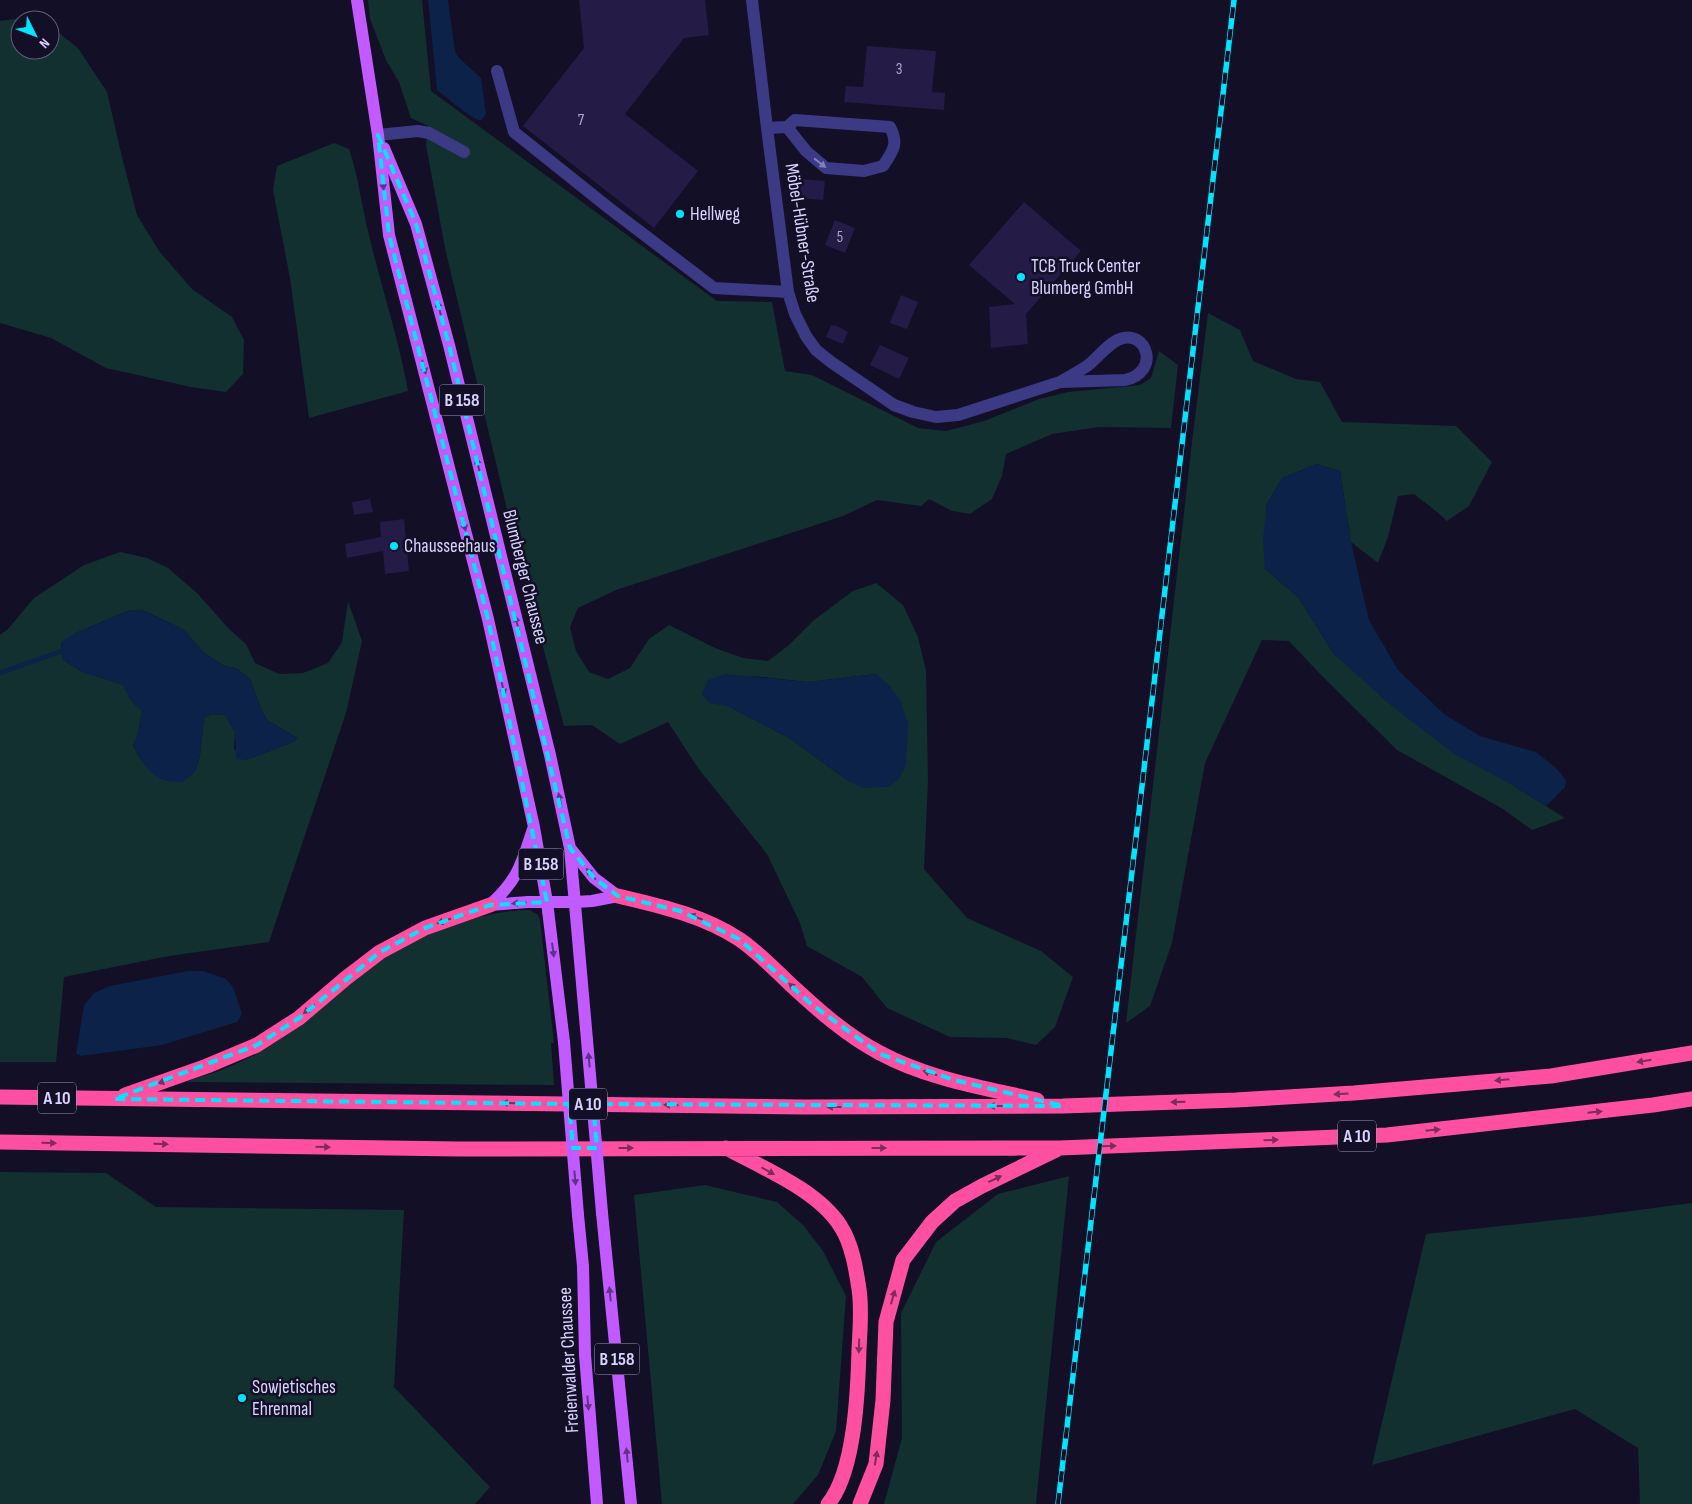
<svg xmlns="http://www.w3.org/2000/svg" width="1692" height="1504" font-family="'Sofia Sans Condensed',sans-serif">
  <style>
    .green { fill: #12302f; fill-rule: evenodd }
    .water { fill: #0c2248 }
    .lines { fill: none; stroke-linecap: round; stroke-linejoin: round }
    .stream { stroke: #0c2248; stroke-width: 5 }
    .building { fill: #241b47 }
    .minor { stroke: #3d3a85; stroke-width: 12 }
    .major { stroke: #c25bff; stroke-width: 12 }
    .highway { stroke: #ff4fa3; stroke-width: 15 }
    .rail-casing { stroke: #00e5ff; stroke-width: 5.5 }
    .rail { stroke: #130f26; stroke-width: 4; stroke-dasharray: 11; stroke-linecap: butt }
    .major-bridge { stroke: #c25bff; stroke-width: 12 }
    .oneway { fill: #837fbc }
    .oneway2 { fill: #623188 }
    .oneway3 { fill: #7d2c5e }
    .marked { fill: none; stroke: #00e5ff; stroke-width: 4; stroke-dasharray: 10 6; stroke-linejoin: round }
    .poi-dot { fill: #00e5ff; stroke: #130f26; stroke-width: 2 }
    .labels { text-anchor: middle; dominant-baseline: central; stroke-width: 5; stroke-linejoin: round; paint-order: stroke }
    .number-label { font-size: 16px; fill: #aca6d1 }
    .shield { fill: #130f26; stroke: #9e99be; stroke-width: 1 }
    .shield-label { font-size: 18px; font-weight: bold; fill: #d9d4ff }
    .poi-label { font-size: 19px; fill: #d9d4ff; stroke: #130f26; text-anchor: start }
    .street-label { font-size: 19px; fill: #d9d4ff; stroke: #130f26 }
  </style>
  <rect width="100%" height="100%" fill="#130f26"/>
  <path class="green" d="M 368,0 L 422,0 L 431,91 L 717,301 L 772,302 L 785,371 L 812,375 L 918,428 L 946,431 L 984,421 L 1039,399 L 1068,392 L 1140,385 L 1151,378 L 1159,351 L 1178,365 L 1171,428 L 1099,427 L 1052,434 L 1006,454 L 1002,476 L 992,499 L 970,514 L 952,511 L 929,499 L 921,506 L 877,500 L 843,516 L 616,590 L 578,608 L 570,627 L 576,651 L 589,672 L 608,679 L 630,668 L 649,639 L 669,625 L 715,648 L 743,658 L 768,661 L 789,645 L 814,620 L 853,591 L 876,583 L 903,605 L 918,637 L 926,671 L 928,781 L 924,869 L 967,918 L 1041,951 L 1073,977 L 1055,1027 L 1036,1045 L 1007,1038 L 950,1037 L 887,1008 L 862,977 L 807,946 L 800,923 L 767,854 L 698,768 L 668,722 L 620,744 L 592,725 L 564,726 L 510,522 L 445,248 L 426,145 L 428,126 L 411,118 L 399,82 L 386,60 L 370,19 ZM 876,674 L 850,782 L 789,738 L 730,707 L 753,676 L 808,682 Z
    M 15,19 L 22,20 L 20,20 L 20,50 L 50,50 L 50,26 L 78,48 L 107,92 L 122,157 L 137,215 L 159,251 L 192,289 L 232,317 L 244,340 L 243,374 L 226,392 L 191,387 L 106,368 L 51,338 L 0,323 L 0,21 Z
    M 334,143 L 349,149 C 359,178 362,209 370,239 C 382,290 399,339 408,391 L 309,418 L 290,278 L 273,190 L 277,166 Z
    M 1208,313 L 1240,330 L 1253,361 L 1296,379 L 1320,382 L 1342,422 L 1456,426 L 1492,462 L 1469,506 L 1447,521 L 1437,512 L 1414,494 L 1398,496 L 1388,537 L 1378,563 L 1351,542 L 1340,471 L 1317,464 L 1282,478 L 1267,504 L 1265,569 L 1298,597 L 1334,654 L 1511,784 L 1565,818 L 1532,830 L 1503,809 L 1397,750 L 1322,676 L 1289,641 L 1262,640 L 1205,763 L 1172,943 L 1150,1006 L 1126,1023 L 1192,442 Z
    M 120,552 L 147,558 L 168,568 L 197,593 L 230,630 L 246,644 L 255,663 L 279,674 L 303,673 L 328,663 L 342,642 L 348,601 L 362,641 L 346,713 L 269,942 L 169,956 L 64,977 L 56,1062 L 0,1062 L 0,635 L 8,629 L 34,598 L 84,565 ZM 130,610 L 145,611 L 184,630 L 203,652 L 224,666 L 236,668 L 250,679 L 260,706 L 267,720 L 297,738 L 295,741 L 246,760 L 234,749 L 235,732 L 225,715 L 212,714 L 204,718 L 200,755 L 195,772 L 141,760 L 133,745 L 138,734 L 142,710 C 132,704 128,696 124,685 L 83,672 L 63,660 L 61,643 L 76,633 Z
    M 530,910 L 538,915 L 540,920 L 554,1043 L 551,1043 L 554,1085 L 186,1082 C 199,1076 213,1074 226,1068 C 243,1061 261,1052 276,1042 C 311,1017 342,985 378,962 C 420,934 479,910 530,910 Z
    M 0,1172 L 106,1173 L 156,1207 L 404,1210 L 394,1387 L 490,1487 L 475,1504 L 0,1504 Z
    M 1069,1176 L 1036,1504 L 884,1504 L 902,1438 L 901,1313 L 936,1242 L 998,1194 Z
    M 705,1185 L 777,1202 L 804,1226 L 823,1251 L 846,1296 L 836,1431 L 818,1475 L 793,1504 L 662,1504 L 634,1195 Z
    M 1692,1203 L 1692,1504 L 1640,1504 L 1638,1448 L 1575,1409 L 1372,1465 L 1426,1234 L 1593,1216 Z"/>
  <path class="water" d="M 428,0 L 448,0 L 455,51 L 458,57 L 481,78 L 486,114 C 485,116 482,119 481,120 C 474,122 444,95 437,90 Z
    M 1317,464 L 1340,471 L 1351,542 L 1369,620 L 1398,670 L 1444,714 L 1480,736 L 1536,752 L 1556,768 L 1566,780 L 1565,787 L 1546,806 L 1511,784 L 1454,754 L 1387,702 L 1334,654 L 1298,597 L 1265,569 L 1263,539 L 1267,504 L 1282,478 Z
    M 130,610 L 145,611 L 184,630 L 203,652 L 224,666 L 236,668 L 250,679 L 260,706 L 267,720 L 298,738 L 295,741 L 246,760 L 236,759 L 235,732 L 225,715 L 212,714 L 204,718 L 200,755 L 195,772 L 183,782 C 178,782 172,782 167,781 C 149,776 140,760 133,744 L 138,734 L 142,710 C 132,704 128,696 124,685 L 83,672 L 63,660 L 61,642 L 76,633 Z
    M 725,674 L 808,682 L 876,674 L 890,686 L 900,700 L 908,723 L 906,765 L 899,779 L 888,787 L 864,788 L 850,782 L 789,738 L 730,707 L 709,703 L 702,694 L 708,680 Z
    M 188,971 L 203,971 L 226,979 L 233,987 L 242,1014 L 237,1022 L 162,1045 L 81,1056 L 76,1054 L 84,1005 L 94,993 L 110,986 Z"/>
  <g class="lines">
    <path class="stream" d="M 0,673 L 62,651"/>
  </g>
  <path class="building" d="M 579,0 L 705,0 L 709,35 L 684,38 L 625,114 L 698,171 L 654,228 L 523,126 L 584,48 Z
    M 867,46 L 936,51 L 932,92 L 945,93 L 944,110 L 844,102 L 846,86 L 863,87 Z
    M 801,179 L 825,181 L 823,200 L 799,198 Z
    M 1024,202 L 1081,251 L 1026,314 L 1028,344 L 991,348 L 989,307 L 1015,304 L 969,265 Z
    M 835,220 L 855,228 L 845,253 L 825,245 Z
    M 901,295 L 918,302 L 907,329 L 890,323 Z
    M 831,325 L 835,326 L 835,325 L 848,332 L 843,344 L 826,337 Z
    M 880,345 L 909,358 L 899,379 L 870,365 Z
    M 370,499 L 373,512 L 354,515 L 352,502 Z
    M 404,519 L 409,571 L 385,574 L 383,551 L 347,558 L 345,544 L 381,537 L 380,522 Z"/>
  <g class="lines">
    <path class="minor" d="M 752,0 L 767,128 L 788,292 L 795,314 L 806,336 L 816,350 L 831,362 L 894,405 L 913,412 L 936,417 L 958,415 L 1060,382 L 1125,380 C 1161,372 1147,329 1120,339 C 1108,343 1097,359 1087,366 C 1078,372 1069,377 1060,382
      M 497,71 L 514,132 L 609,208 L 714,288 L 788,292
      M 767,128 L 787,127 L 795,120 L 890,127 C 899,144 893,151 883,166 L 864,171 L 826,168 L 806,151 L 787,127
      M 378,135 L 418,131 L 429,133 L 464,152"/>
    <path class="major" d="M 357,0 L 378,135 L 389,235 L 488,619 L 534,827 L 547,902 L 564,1042
      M 384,148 L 416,224 L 449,345 L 550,755 L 570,848 L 587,1040
      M 570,848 L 594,878 L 618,896
      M 490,905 L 528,902 L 575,902 L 592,901 L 618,896
      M 490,905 C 518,880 522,863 533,829
      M 602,1213 L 631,1504
      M 578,1215 L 583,1266 L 585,1355 L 597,1504"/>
    <path class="highway" d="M 618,896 C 660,906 702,915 739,939 C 757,951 774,969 790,984 C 817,1009 847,1036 880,1053 C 928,1079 985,1088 1037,1100
      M 125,1095 L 207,1066 L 257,1045 L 299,1018 L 346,978 L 380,952 L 425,928 L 490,905
      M 0,1097 L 804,1107 L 1063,1106 L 1236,1100 L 1354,1093 L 1551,1076 L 1692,1053
      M 0,1142 L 458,1149 L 1060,1148 L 1387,1135 L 1653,1105 L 1692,1099
      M 726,1148 C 763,1168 819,1191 841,1227 C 852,1244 856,1269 859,1289 C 862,1308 860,1330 859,1349 C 858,1390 855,1472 828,1504
      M 860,1504 L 876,1464 L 883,1400 L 886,1322 L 903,1260 L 932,1222 L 955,1201 L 982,1186 L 1056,1150"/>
    <defs>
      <path id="rail" d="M 1058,1504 L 1234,0"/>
    </defs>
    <use href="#rail" class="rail-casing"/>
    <use href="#rail" class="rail"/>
    <path class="major-bridge" d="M 587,1040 L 602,1213
      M 564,1042 L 578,1215"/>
  </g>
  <defs><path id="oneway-solid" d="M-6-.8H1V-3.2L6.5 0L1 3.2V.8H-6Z" transform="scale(1.25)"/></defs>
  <use class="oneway" href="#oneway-solid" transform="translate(820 163) rotate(38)"/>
  <g class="oneway2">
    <use href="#oneway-solid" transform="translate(383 183) rotate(84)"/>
    <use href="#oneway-solid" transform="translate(439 308) rotate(-105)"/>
    <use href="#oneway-solid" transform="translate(424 367) rotate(76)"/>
    <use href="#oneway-solid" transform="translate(478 465) rotate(-104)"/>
    <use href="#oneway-solid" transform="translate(464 524) rotate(76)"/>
    <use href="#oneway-solid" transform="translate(517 623) rotate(-104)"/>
    <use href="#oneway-solid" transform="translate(503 688) rotate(77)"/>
    <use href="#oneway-solid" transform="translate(560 800) rotate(-102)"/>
    <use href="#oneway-solid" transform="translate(591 874) rotate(-131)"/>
    <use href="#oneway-solid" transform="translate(519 903) rotate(175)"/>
    <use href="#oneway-solid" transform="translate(553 950) rotate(83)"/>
    <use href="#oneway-solid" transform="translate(589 1060) rotate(-95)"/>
    <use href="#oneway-solid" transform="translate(575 1178) rotate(85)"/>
    <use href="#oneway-solid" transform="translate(610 1294) rotate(-96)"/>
    <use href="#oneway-solid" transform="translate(588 1403) rotate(85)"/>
    <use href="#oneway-solid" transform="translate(627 1455) rotate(-96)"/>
  </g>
  <g class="oneway3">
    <use href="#oneway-solid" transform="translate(696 917) rotate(-158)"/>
    <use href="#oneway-solid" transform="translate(444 921) rotate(161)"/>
    <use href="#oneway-solid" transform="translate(794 988) rotate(-137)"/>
    <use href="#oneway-solid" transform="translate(309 1009) rotate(140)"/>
    <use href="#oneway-solid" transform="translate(1644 1061) rotate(171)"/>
    <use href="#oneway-solid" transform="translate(930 1073) rotate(-163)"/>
    <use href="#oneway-solid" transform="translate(1502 1080) rotate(175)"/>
    <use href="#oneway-solid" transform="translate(165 1081) rotate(161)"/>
    <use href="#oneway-solid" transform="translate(1341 1094) rotate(177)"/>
    <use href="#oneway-solid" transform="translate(1178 1102) rotate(178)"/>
    <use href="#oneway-solid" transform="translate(509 1103) rotate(-179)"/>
    <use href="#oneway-solid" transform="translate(671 1105) rotate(-179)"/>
    <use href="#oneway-solid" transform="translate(996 1106) rotate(180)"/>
    <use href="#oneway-solid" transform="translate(834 1107) rotate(180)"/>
    <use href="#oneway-solid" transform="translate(1595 1112) rotate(-6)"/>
    <use href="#oneway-solid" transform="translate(1433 1130) rotate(-6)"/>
    <use href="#oneway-solid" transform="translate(1271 1140) rotate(-2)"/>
    <use href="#oneway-solid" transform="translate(49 1143) rotate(1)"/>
    <use href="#oneway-solid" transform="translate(161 1144) rotate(1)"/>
    <use href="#oneway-solid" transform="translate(1109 1146) rotate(-2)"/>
    <use href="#oneway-solid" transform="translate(323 1147) rotate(1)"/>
    <use href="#oneway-solid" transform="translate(626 1148)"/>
    <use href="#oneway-solid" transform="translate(879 1148)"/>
    <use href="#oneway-solid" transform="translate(768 1171) rotate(29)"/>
    <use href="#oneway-solid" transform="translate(995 1179) rotate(-25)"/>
    <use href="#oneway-solid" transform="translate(893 1297) rotate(-74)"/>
    <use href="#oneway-solid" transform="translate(859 1346) rotate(92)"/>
    <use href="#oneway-solid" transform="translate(876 1458) rotate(-81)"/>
  </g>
  <path class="marked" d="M 378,135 L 416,224 L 449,345 L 570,848 L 594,878 L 618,896 L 680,911 L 739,939 L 811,1004 L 880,1054 L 954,1080 L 1063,1106 L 593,1104 L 597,1148 L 573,1148 L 569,1104 L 114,1099 L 257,1045 L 299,1018 L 380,952 L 425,928 L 490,905 L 547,902 L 488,619 L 389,235 Z"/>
  <g class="poi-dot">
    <circle cx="680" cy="214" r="5"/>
    <circle cx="1021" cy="277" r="5"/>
    <circle cx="394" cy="546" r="5"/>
    <circle cx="242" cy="1398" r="5"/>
  </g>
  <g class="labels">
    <g class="number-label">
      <text x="899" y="69">3</text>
      <text x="581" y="120">7</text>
      <text x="840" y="237">5</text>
    </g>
    <g class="shield">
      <rect x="439.5" y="384.5" width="45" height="31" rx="4"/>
      <rect x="518.5" y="848.5" width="45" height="31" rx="4"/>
      <rect x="38" y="1082.5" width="38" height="31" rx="4"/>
      <rect x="569" y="1088.5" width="38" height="31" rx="4"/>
      <rect x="1338" y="1120.5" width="38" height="31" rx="4"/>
      <rect x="594.5" y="1343.5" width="45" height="31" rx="4"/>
    </g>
    <g class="shield-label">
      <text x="462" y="400">B 158</text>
      <text x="541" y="864">B 158</text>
      <text x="57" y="1098">A 10</text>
      <text x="588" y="1104">A 10</text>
      <text x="1357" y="1136">A 10</text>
      <text x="617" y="1359">B 158</text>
    </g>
    <g class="poi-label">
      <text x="690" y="214">Hellweg</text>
      <text x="1031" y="266">TCB Truck Center<tspan x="1031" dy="22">Blumberg GmbH</tspan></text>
      <text x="404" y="546">Chausseehaus</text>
      <text x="252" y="1387">Sowjetisches<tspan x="252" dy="22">Ehrenmal</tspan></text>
    </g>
    <g class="street-label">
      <text transform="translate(802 233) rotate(81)">Möbel-Hübner-Straße</text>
      <text transform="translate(525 577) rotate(76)">Blumberger Chaussee</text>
      <text transform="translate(569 1360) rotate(-93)">Freienwalder Chaussee</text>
    </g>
  </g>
  <g transform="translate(35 35) rotate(132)"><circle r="24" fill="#130f26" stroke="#625e7d"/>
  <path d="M0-4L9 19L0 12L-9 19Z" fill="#00e5ff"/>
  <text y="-8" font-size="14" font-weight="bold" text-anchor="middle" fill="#d9d4ff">N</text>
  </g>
</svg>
